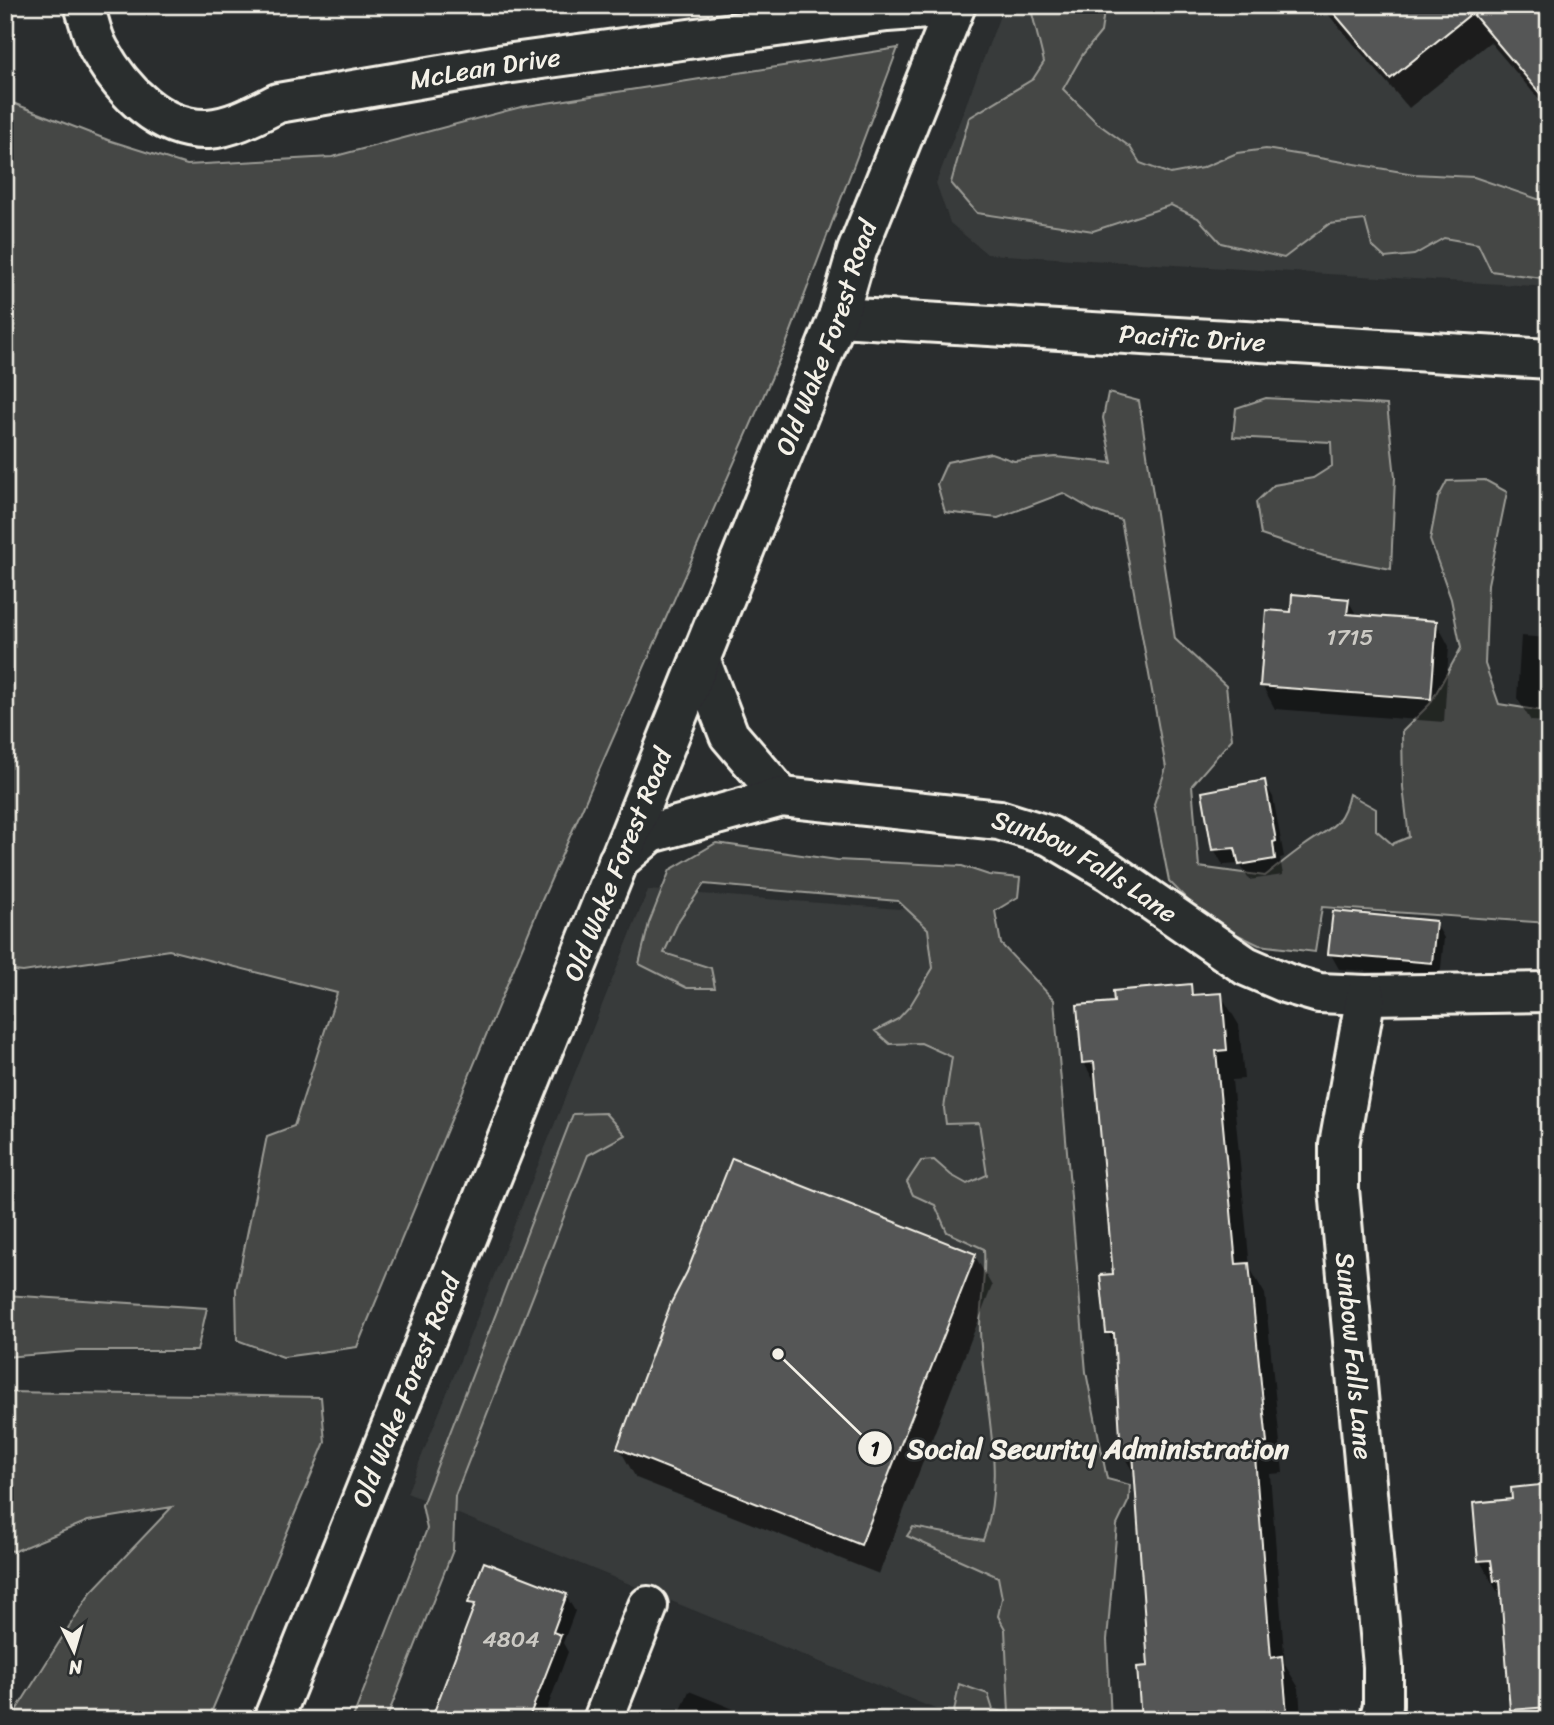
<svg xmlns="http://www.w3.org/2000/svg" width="1554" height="1725" font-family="Sriracha,sans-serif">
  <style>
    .built { fill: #373a3a }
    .green { fill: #444645; stroke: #9c9c96; stroke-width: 2 }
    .shadow { fill: #0007 }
    .building { fill: #555756; stroke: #f4f1e8; stroke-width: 2 }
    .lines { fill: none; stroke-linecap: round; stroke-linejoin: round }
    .street-casing { stroke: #f4f1e8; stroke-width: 44 }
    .secondary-casing { stroke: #f4f1e8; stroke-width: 44 }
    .street { stroke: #2a2d2e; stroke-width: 38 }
    .secondary { stroke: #2a2d2e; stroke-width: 38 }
    .labels { text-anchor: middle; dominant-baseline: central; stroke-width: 5; stroke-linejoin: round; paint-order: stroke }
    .number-label { font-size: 23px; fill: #cccac4 }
    .street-label { font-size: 26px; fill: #f4f1e8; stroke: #2a2d2e }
    .leader { fill: none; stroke: #f4f1e8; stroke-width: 2.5 }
    .callout-dot { fill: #f4f1e8; stroke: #2a2d2e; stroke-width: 2.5 }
    .mark-label { font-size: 21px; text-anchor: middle; font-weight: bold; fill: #111 }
    .callout-label { font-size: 28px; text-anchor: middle; font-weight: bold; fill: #f4f1e8; stroke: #2a2d2e; stroke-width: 5; stroke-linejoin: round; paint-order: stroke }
  </style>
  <rect width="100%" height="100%" fill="#2a2d2e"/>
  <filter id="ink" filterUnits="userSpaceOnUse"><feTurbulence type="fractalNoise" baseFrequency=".0143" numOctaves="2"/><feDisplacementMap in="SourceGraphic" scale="14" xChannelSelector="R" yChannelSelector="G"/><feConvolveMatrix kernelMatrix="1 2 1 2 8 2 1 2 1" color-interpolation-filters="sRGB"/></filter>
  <g filter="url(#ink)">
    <path class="built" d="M 1004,5 L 1549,5 L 1549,287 L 987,254 L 950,223 L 936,183 Z
      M 648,890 L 980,915 L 1056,1720 L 962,1720 L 407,1493 Z"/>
    <path class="green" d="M 1030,5 L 1105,5 L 1101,32 L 1083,54 L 1063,89 L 1097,123 L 1130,147 L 1140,163 L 1170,174 L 1202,168 L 1237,153 L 1266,149 L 1414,174 L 1474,177 L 1549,203 L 1549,279 L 1491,271 L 1478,244 L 1444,238 L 1414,255 L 1385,258 L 1372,246 L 1365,220 L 1329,224 L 1284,258 L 1221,243 L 1198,218 L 1171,205 L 1093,231 L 977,213 L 951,183 L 969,118 L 1033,79 L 1044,62 Z
      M 898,48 L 785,347 L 542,900 L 357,1347 L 283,1357 L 237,1340 L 236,1289 L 267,1136 L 294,1126 L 337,993 L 169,950 L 23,972 L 5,970 L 5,100 L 108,140 L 187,165 L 332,157 L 521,107 Z
      M 1108,393 L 1139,401 L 1175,639 L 1226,686 L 1232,739 L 1192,785 L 1199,867 L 1265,876 C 1278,866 1291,855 1304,846 C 1329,828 1342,827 1349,794 L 1376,809 L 1376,830 L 1392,844 L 1409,837 L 1403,787 L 1402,732 L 1430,704 L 1461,648 L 1451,599 L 1430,540 L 1438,498 L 1447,481 L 1485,480 L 1507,492 L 1488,584 L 1485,664 L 1499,704 L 1549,712 L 1549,923 L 1322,907 L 1315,952 L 1259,945 L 1207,920 L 1169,881 L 1154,804 L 1166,768 L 1121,520 L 1094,511 L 1063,493 L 998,518 L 945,512 L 937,484 L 947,462 L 991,453 L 1014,461 L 1056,457 L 1112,463 L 1103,418 Z
      M 1266,398 L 1387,405 L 1395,477 L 1391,569 L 1324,556 L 1261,535 L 1256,502 L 1274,485 L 1313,478 L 1332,466 L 1331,442 L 1233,437 L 1236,408 Z
      M 716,843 L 837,860 L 962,866 L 989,875 L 1020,878 L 1018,897 L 995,911 L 1001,944 L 1054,1000 L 1086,1372 L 1107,1479 L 1130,1485 L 1129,1500 L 1117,1525 L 1107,1640 L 1111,1720 L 958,1720 L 954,1712 L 959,1684 L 988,1694 L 993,1710 L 1009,1713 L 1005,1629 L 998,1616 L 1002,1598 L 998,1577 L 907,1536 L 913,1527 L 983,1540 C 1008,1475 982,1397 980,1330 C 980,1303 986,1277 984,1249 L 947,1232 L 935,1205 L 913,1195 L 907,1182 L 921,1161 L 934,1160 L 951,1175 L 967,1184 L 987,1175 L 979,1123 L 946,1124 L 944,1108 L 952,1057 L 921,1043 L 890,1044 L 875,1031 L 898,1019 L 910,1006 L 933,968 L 928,929 L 898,901 L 704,884 L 679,920 L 664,953 L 711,968 L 715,988 L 687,988 L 639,964 L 649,923 L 670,870 Z
      M 605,1113 L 625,1135 L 588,1155 L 455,1496 L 453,1550 L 386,1720 L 352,1720 L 427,1529 L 422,1505 L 573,1114 Z
      M 5,1295 L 207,1308 L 197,1351 L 80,1351 L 5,1357 Z
      M 5,1392 L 321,1397 L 325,1442 L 208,1720 L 10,1720 L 91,1592 L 172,1507 L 88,1521 L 15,1551 L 5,1550 Z"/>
    <path class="shadow" d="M 1320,5 L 1549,5 L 1549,111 L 1490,42 L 1409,108 Z
      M 1348,600 L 1357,616 L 1436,622 L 1449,646 L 1444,722 L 1275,709 L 1262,685 L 1293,614 Z
      M 1521,636 L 1549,638 L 1549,722 L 1531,721 L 1517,698 Z
      M 1264,782 L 1273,797 L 1284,857 L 1280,858 L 1283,875 L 1249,880 L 1240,864 L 1223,865 L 1214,849 Z
      M 1435,922 L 1444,938 L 1440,978 L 1339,969 L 1330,953 Z
      M 1190,986 L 1196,997 L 1221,995 L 1239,1025 L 1244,1079 L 1232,1080 L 1239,1153 L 1250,1268 L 1265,1294 L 1283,1473 L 1270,1474 L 1285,1665 L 1299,1688 L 1301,1720 L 1142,1720 L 1149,1668 L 1136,1477 L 1122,1453 L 1117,1348 L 1108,1333 L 1115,1275 L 1098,1088 L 1084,1063 L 1116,1004 Z
      M 975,1256 L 992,1286 L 879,1574 L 636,1478 L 619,1448 Z
      M 1549,1486 L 1549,1720 L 1512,1720 L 1503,1593 L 1497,1591 L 1480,1561 L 1514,1501 Z
      M 566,1596 L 575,1611 L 563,1643 L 568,1652 L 543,1720 L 427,1720 L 430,1712 L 435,1714 L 474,1610 L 470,1603 Z
      M 689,1691 L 761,1720 L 677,1720 Z"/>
    <path class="building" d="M 1327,5 L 1549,5 L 1549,104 L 1472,13 L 1390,79 Z
      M 1292,594 L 1349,599 L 1347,614 L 1437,621 L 1431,699 L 1260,686 L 1266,610 L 1291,612 Z
      M 1265,780 L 1276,841 L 1273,842 L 1275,859 L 1239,865 L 1235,848 L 1212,850 L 1202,792 Z
      M 1333,911 L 1436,921 L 1432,963 L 1328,954 Z
      M 1191,984 L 1192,995 L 1222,993 L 1227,1050 L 1216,1051 L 1236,1264 L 1249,1263 L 1267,1443 L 1254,1444 L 1271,1658 L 1282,1656 L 1287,1714 L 1249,1717 L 1250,1720 L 1141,1720 L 1137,1667 L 1148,1666 L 1133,1453 L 1121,1454 L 1114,1333 L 1106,1333 L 1100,1275 L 1113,1274 L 1094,1062 L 1082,1063 L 1077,1005 L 1114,1002 L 1113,991 Z
      M 732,1158 L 976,1254 L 861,1545 L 617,1448 L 671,1303 L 687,1272 Z
      M 1549,1484 L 1549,1707 L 1510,1710 L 1500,1580 L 1494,1581 L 1491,1560 L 1478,1561 L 1473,1503 L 1512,1499 L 1511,1488 Z
      M 484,1562 L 567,1594 L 553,1632 L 561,1635 L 528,1720 L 431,1720 L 475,1604 L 468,1603 Z"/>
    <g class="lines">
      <defs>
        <g id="street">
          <path id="s1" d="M 84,5 C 89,20 92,38 100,51 C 122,90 160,131 208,129 C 233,127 256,114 278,103 L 505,64 L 887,12 L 955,7"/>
          <path d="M 700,659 L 729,735 L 782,797"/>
          <path id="s2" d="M 618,861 L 651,833 L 782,797 L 999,820 L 1050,836 L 1109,871 L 1246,966 L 1288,984 L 1319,993 L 1366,995 L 1549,992"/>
          <path id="s3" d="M 1366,995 L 1339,1145 L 1339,1189 L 1383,1666 L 1383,1706 L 1379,1720"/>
          <path d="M 603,1720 L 648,1606"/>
        </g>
        <g id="secondary">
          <path id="s4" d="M 838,317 L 1549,359"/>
          <path id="s5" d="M 273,1720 L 838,317 L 857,251 L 956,5"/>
        </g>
      </defs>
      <use href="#street" class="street-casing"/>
      <use href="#secondary" class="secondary-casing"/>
      <use href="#street" class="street"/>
      <use href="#secondary" class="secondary"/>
    </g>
  </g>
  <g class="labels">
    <g class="number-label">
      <text x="1350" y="637">1715</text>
      <text x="511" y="1639">4804</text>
    </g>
    <g class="street-label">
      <text stroke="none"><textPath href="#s1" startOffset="474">McLean Drive</textPath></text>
      <text stroke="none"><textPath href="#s5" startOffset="1489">Old Wake Forest Road</textPath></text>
      <text stroke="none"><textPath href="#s4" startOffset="355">Pacific Drive</textPath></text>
      <text stroke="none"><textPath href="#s5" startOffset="922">Old Wake Forest Road</textPath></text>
      <text stroke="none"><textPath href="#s2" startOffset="495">Sunbow Falls Lane</textPath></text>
      <text stroke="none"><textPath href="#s3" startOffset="364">Sunbow Falls Lane</textPath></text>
      <text stroke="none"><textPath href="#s5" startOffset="355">Old Wake Forest Road</textPath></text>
    </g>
  </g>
  <path class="leader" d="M778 1354L875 1448"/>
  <g class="callout-dot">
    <circle cx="778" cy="1354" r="7"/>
    <circle cx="875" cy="1448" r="18"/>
  </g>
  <g class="mark-label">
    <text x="875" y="1456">1</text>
  </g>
  <g class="callout-label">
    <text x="1098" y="1458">Social Security Administration</text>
  </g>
  <rect width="1554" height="1725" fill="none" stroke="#2a2d2e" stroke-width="28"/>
  <rect x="14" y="14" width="1526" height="1697" fill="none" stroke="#f4f1e8" stroke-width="2.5" filter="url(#ink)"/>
  <g transform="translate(74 1651) rotate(175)" stroke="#2a2d2e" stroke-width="5" paint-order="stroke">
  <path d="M0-5L12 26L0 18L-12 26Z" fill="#f4f1e8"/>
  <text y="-10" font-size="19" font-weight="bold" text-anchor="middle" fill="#f4f1e8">N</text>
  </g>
</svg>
